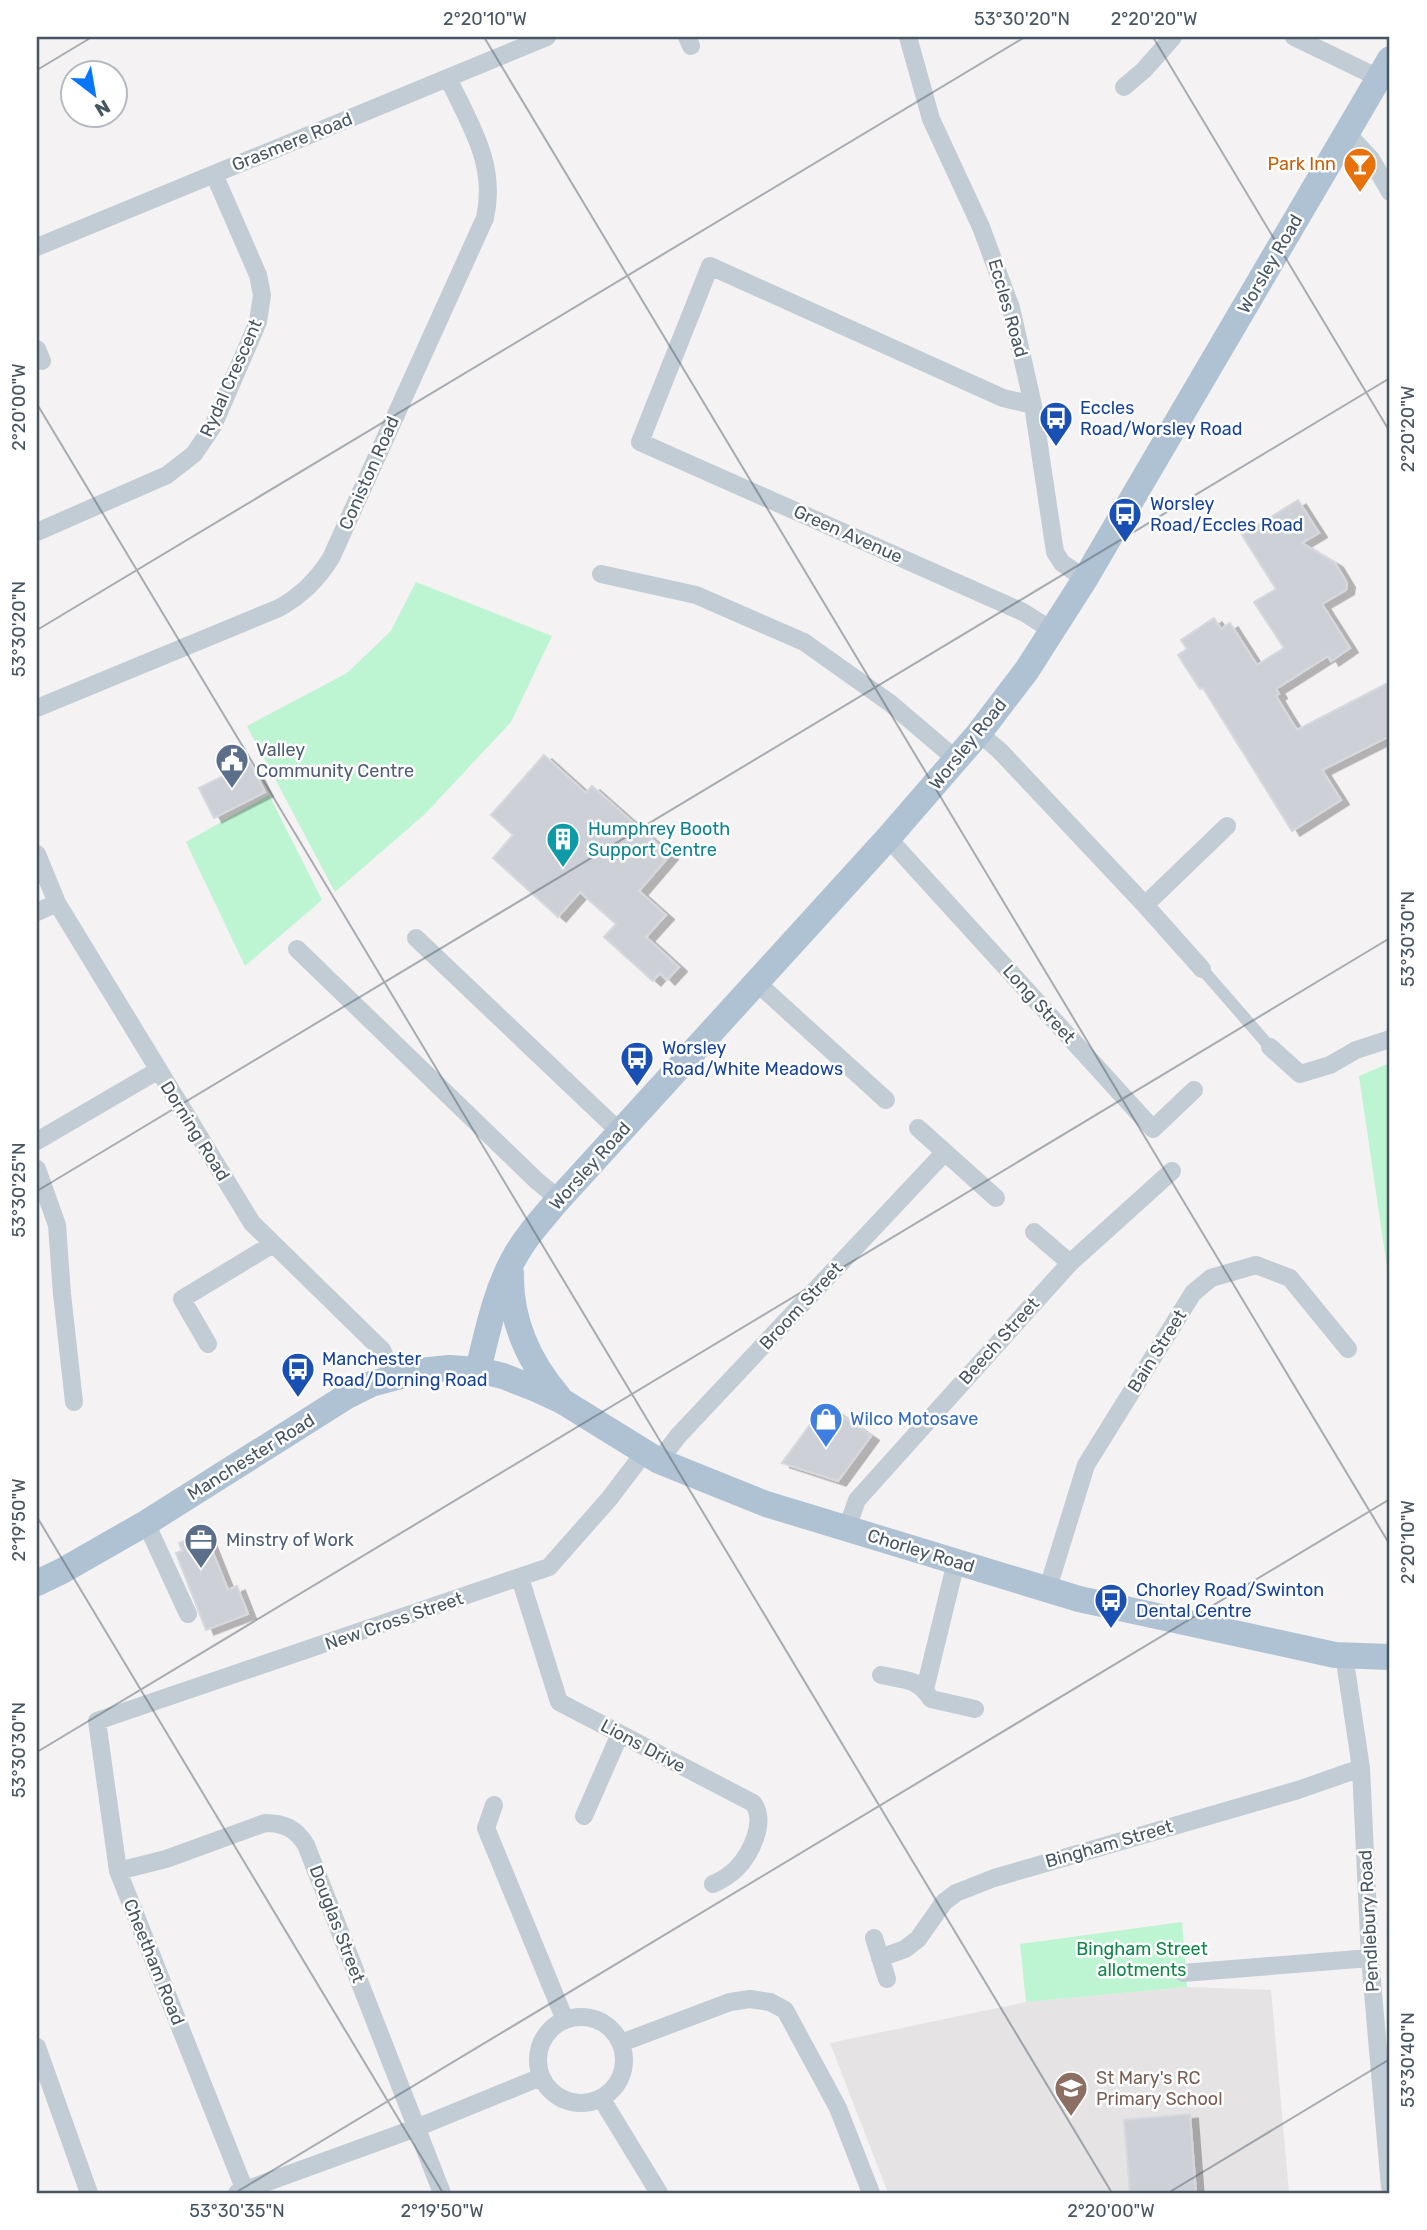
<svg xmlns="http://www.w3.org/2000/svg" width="1427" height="2230" font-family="Rubik,sans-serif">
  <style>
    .education { fill: #e5e3e4 }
    .green { fill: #bdf4d1 }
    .building { fill: #cdd1d7; stroke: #d5d8de; stroke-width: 2; filter: url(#shadow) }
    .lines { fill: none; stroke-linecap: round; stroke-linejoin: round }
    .pedestrian { stroke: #c1ccd4; stroke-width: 12 }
    .minor { stroke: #c1ccd4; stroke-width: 18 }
    .primary { stroke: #afc2d3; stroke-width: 26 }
    .ticks { fill: none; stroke: #475662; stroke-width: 2; stroke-opacity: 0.45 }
    .labels { text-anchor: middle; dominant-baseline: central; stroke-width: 5; stroke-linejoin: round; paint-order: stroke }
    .street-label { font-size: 18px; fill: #475662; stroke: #fff }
    .food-label { font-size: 18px; fill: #c56008; stroke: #fff; text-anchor: end }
    .transit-label { font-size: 18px; fill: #164399; stroke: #fff; text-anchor: start }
    .service-label { font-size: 18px; fill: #4e5e75; stroke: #fff; text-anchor: start }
    .culture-label { font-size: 18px; fill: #0d838f; stroke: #fff; text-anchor: start }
    .shop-label { font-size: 18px; fill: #366cbe; stroke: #fff; text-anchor: start }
    .park-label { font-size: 18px; fill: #0e8748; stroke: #fff }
    .education-label { font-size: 18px; fill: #785e54; stroke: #fff; text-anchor: start }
    .neatline { fill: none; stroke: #475662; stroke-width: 2.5 }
    .ticks-label { font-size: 18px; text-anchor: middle; fill: #475662 }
  </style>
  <defs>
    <filter id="shadow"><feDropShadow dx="8" dy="4.5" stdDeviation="0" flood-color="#0004"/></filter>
  </defs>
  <rect width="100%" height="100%" fill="#f4f2f2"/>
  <path class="education" d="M 1187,1987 L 1271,1990 L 1289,2193 L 888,2193 L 830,2043 L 1026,2002 Z"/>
  <path class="green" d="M 416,582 L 552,636 L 511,722 L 425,814 L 335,892 L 247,726 L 347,673 L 391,631 Z
    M 269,795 L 322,900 L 245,966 L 186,842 Z
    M 1390,1063 L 1390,1288 L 1359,1076 Z
    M 1182,1922 L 1187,1987 L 1026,2002 L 1020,1944 Z"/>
  <path class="building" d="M 1298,500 L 1319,533 L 1302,543 L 1335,563 L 1347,583 L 1346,590 L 1322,604 L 1350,648 L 1331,661 L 1328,656 L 1276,689 L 1279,694 L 1276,696 L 1297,730 L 1390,682 L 1390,736 L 1322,770 L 1341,800 L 1292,831 L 1203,688 L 1200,689 L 1178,655 L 1187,649 L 1181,640 L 1214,618 L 1221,629 L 1230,623 L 1257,665 L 1284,648 L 1254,602 L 1276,589 L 1242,535 Z
    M 544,755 L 586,793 L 592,786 L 670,855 L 639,891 L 666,915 L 646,937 L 679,967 L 667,980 L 660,973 L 653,981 L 604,937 L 616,924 L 580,892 L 558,917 L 493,858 L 513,835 L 491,815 Z
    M 250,763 L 265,792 L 214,818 L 199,788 Z
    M 825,1404 L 871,1436 L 838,1481 L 782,1463 Z
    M 197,1536 L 199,1543 L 208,1540 L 228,1590 L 237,1586 L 248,1614 L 206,1630 L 176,1553 L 182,1551 L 179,1543 Z
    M 1190,2114 L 1196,2193 L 1130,2193 L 1124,2120 Z"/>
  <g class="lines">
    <path class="pedestrian" d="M 1202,969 L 1270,1047"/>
    <path class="minor" d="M 687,37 L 691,46
      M 908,37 L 931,119 L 981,227 L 1011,308 L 1033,405 L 1055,552 L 1062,563 L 1085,579
      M 1294,37 L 1379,78
      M 1124,87 L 1144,70 L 1173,37
      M 1347,133 L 1371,159 L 1390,192
      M 37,247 L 547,37
      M 37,349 L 42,361
      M 1033,405 L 1003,398 L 710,266 L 640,442 L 1023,612 L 1053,631
      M 37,532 L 167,475 L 194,454 L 213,426 L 258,322 L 262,295 L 258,275 L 214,174
      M 601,574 L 696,595 L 804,642 L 890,703 L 957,760
      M 37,708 L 279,608 C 302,595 317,580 331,558 L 485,218 C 497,164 470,125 448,78
      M 979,733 L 1000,751 L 1145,905 L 1202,969
      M 888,838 L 1153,1129 L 1194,1090
      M 37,854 L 57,903 L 252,1223 L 382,1350 L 394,1377
      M 1145,905 L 1227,826
      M 37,912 L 57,903
      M 416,938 L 621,1133
      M 297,949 L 537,1181 L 559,1199
      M 756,982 L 886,1100
      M 1270,1047 L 1300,1074 L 1330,1065 L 1356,1050 L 1390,1039
      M 918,1128 L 996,1198
      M 37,1141 L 157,1071
      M 37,1169 L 57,1225 L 62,1294 L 74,1402
      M 1034,1232 L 1070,1263
      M 208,1344 L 182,1299 L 273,1244
      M 659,1461 L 678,1436 L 945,1152
      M 146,1523 L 188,1614
      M 847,1528 L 857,1500 L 1070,1263 L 1172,1171
      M 520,1578 L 559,1702 L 753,1803 C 767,1821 751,1854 736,1869 C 729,1876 722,1880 713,1884
      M 1047,1591 L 1086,1465 L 1193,1293 L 1211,1278 L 1256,1265 L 1290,1278 L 1348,1349
      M 1344,1655 L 1361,1768 L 1370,1958 L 1390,2187
      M 881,1675 C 904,1680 918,1678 931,1699 L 975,1709
      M 925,1689 L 956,1562
      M 494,1805 L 486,1828 L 565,2020
      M 584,1816 L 620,1734
      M 118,1871 L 166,1859 L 265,1823 C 285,1823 296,1829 306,1845 L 442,2193
      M 874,1938 L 887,1979
      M 880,1958 L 905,1949 L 918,1939 L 944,1902 L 956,1893 L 994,1878 L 1298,1790 L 1361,1768
      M 1183,1973 L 1370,1958
      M538 2060a43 43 0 1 1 86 0a43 43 0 1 1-86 0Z
      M 621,2043 L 730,2002 L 750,1999 L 770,2002 L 785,2010 L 838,2108 L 871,2193
      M 37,2047 L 89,2193
      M 601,2098 L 659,2193
      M 237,2193 L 416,2128 L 541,2077
      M 246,2193 L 118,1871 L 97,1721 L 549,1567 L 609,1499 L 644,1453"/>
    <path class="primary" d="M 511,1273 C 510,1320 529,1362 559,1397
      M 478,1370 C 487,1334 495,1293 513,1260 C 525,1237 543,1218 559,1199 L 888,838 L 979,733 L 1027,670 L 1085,579 L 1390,59
      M 37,1583 L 62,1571 L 146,1523 L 347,1396 L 371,1384 L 420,1371 L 449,1368 L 478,1370 L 503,1376 L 536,1389 L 562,1401 L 659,1461 L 766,1504 L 1079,1599 L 1335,1655 L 1390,1657"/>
  </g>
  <path class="ticks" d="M 484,37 L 1390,1545M 1153,37 L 1390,432M 37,70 L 92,37M 37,404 L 1112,2193M 37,630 L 1025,37M 37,1191 L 1390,378M 37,1517 L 443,2193M 37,1752 L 1390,938M 235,2193 L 1390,1499M 1168,2193 L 1390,2059"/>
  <defs>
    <symbol id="bar-pin" viewBox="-11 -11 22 30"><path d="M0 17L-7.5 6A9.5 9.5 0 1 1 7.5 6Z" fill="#e8710a" stroke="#fff"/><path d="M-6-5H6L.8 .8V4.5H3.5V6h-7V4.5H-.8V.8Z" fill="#fff"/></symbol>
    <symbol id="bus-pin" viewBox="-11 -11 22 30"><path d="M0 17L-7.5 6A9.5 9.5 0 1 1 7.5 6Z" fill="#1a4fb4" stroke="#fff"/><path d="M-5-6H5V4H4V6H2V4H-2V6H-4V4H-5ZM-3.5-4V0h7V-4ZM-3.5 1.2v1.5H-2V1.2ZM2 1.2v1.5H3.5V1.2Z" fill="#fff"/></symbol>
    <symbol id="civic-pin" viewBox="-11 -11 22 30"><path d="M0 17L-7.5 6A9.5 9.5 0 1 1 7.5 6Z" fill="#5c6f8a" stroke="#fff"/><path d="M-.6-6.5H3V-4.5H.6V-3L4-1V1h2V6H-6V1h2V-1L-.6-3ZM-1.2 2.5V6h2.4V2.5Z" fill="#fff"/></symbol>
    <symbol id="building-pin" viewBox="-11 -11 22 30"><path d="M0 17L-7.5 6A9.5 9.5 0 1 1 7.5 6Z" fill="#0f9aa8" stroke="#fff"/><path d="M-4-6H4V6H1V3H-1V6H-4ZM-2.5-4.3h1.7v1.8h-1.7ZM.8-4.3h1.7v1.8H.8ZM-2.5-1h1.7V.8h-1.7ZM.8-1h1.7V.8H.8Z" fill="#fff"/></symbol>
    <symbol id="shop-pin" viewBox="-11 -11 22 30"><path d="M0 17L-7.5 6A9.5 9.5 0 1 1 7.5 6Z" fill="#3f7fe0" stroke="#fff"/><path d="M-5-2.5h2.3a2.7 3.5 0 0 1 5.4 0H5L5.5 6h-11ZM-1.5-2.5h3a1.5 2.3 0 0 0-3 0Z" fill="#fff"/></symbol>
    <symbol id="office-pin" viewBox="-11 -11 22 30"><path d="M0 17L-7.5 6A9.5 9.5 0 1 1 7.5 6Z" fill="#5c6f8a" stroke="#fff"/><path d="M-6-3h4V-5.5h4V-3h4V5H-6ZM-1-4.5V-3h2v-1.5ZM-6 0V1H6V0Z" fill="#fff"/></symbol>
    <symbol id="school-pin" viewBox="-11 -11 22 30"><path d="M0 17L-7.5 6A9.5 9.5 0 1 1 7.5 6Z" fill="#8d6e63" stroke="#fff"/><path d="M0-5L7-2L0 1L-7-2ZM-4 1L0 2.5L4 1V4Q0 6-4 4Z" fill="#fff"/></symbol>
  </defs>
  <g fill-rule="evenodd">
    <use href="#bar-pin" x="1341" y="145" width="38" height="52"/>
    <use href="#bus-pin" x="1037" y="399" width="38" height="52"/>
    <use href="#bus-pin" x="1106" y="495" width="38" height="52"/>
    <use href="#civic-pin" x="213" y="741" width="38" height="52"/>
    <use href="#building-pin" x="544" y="820" width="38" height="52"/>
    <use href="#bus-pin" x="618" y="1039" width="38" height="52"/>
    <use href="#bus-pin" x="279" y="1350" width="38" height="52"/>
    <use href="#shop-pin" x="807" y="1400" width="38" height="52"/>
    <use href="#office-pin" x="182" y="1521" width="38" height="52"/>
    <use href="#bus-pin" x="1092" y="1581" width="38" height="52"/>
    <use href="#school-pin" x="1052" y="2069" width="38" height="52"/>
  </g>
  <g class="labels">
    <g class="street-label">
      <text transform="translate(292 142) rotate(-22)">Grasmere Road</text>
      <text transform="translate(1270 264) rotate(-60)">Worsley Road</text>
      <text transform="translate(1008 308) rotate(74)">Eccles Road</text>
      <text transform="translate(231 378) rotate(-66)">Rydal Crescent</text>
      <text transform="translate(369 473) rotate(-66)">Coniston Road</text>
      <text transform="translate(848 534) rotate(24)">Green Avenue</text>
      <text transform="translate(968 744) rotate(-51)">Worsley Road</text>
      <text transform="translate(1039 1004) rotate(48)">Long Street</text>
      <text transform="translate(195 1131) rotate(58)">Dorning Road</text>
      <text transform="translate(590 1166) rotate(-48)">Worsley Road</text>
      <text transform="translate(801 1306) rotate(-47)">Broom Street</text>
      <text transform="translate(999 1341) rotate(-48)">Beech Street</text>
      <text transform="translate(1157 1351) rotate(-58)">Bain Street</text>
      <text transform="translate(251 1457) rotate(-32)">Manchester Road</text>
      <text transform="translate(921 1551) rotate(17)">Chorley Road</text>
      <text transform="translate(394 1621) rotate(-19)">New Cross Street</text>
      <text transform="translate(643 1746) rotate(28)">Lions Drive</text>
      <text transform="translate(1109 1844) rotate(-16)">Bingham Street</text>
      <text transform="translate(1369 1921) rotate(-93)">Pendlebury Road</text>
      <text transform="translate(337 1924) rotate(69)">Douglas Street</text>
      <text transform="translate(154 1962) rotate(68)">Cheetham Road</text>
    </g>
    <g class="food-label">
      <text x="1336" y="164">Park Inn</text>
    </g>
    <g class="transit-label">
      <text x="1080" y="408">Eccles<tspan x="1080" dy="21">Road/Worsley Road</tspan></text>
      <text x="1150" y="504">Worsley<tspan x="1150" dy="21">Road/Eccles Road</tspan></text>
      <text x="662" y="1048">Worsley<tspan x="662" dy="21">Road/White Meadows</tspan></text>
      <text x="322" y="1359">Manchester<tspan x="322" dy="21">Road/Dorning Road</tspan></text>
      <text x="1136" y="1590">Chorley Road/Swinton<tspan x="1136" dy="21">Dental Centre</tspan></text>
    </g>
    <g class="service-label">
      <text x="256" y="750">Valley<tspan x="256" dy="21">Community Centre</tspan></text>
      <text x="226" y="1540">Minstry of Work</text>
    </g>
    <g class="culture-label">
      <text x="588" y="829">Humphrey Booth<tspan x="588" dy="21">Support Centre</tspan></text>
    </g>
    <g class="shop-label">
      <text x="850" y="1419">Wilco Motosave</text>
    </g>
    <g class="park-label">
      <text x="1142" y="1949">Bingham Street<tspan x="1142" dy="21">allotments</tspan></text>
    </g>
    <g class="education-label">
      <text x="1096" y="2078">St Mary's RC<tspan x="1096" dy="21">Primary School</tspan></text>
    </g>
  </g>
  <rect width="1427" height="2230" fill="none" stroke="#ffffff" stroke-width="77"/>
  <g transform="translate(94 94) rotate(149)"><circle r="33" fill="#ffffff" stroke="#b5bbc0" stroke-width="2"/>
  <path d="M0-5L12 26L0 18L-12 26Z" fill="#0776f9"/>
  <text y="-10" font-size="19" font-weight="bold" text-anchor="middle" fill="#475662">N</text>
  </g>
  <rect x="38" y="38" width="1350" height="2154" class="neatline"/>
  <g class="ticks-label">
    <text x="485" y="25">2°20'10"W</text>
    <text x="1022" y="25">53°30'20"N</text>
    <text x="1154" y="25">2°20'20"W</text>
    <text transform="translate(19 407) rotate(-90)" y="6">2°20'00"W</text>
    <text transform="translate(1408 429) rotate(-90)" y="6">2°20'20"W</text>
    <text transform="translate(19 629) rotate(-90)" y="6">53°30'20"N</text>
    <text transform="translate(1408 939) rotate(-90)" y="6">53°30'30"N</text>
    <text transform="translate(19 1190) rotate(-90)" y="6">53°30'25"N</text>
    <text transform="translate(19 1520) rotate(-90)" y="6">2°19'50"W</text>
    <text transform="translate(1408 1542) rotate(-90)" y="6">2°20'10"W</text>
    <text transform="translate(19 1750) rotate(-90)" y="6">53°30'30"N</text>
    <text transform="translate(1408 2060) rotate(-90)" y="6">53°30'40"N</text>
    <text x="237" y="2217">53°30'35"N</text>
    <text x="442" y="2217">2°19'50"W</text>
    <text x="1111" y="2217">2°20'00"W</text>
  </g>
</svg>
